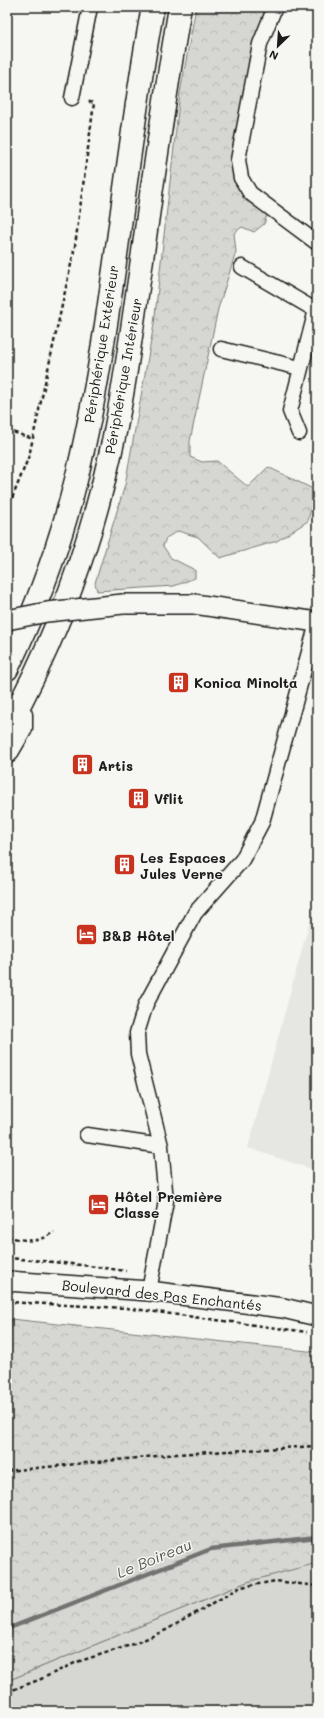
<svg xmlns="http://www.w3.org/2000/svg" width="324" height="1718" font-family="Mali,sans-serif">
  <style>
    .built { fill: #e6e6e2 }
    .green { fill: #d6d6d2; stroke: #797977 }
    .forest { fill: url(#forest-crowns); stroke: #797977 }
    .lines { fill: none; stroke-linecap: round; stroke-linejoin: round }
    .stream { stroke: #727271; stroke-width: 4.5 }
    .street-casing { stroke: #1c1c1c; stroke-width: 17 }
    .secondary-casing { stroke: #1c1c1c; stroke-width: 22 }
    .highway-casing { stroke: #1c1c1c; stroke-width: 25 }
    .path { stroke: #1c1c1c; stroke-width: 2.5; stroke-dasharray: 4 3; stroke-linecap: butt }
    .street { stroke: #f6f6f2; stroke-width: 14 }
    .secondary { stroke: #f6f6f2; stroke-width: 19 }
    .highway { stroke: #f6f6f2; stroke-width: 22 }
    .secondary-bridge-casing { stroke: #1c1c1c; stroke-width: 22; stroke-linecap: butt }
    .secondary-bridge { stroke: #f6f6f2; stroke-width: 19 }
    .labels { text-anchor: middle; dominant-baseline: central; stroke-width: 3; stroke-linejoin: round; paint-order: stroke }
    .street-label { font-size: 14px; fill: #1c1c1c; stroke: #f6f6f2 }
    .poi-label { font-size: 14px; font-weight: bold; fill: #1c1c1c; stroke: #f6f6f2; text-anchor: start }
    .water-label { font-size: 15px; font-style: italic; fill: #565654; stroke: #f6f6f2 }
  </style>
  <defs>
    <pattern id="forest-crowns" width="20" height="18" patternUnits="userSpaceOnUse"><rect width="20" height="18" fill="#d6d6d2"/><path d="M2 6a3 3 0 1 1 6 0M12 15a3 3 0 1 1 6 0" fill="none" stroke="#b7b7b4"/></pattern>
  </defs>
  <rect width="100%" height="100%" fill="#f6f6f2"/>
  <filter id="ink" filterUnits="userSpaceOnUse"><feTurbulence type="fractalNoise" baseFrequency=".025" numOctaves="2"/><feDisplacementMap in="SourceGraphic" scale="8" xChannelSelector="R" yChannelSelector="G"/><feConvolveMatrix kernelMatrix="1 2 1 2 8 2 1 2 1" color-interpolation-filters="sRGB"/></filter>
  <g filter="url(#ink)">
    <path class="built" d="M 317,894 L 317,1171 L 248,1148 Z"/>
    <path class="green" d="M 313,1563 L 317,1563 L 317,1711 L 7,1711 L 7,1681 L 247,1582 Z"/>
    <path class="forest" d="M 196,7 L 265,7 L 235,171 L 250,201 L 267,215 L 264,224 L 254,232 L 242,227 L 234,233 L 236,252 L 218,309 L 190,441 L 190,457 L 202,462 L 217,461 L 248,487 L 268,467 L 315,490 L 308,521 L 277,541 L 220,558 L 198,537 L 178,531 L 166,538 L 163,546 L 171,558 L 195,570 L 195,578 L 174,586 L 97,591 L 95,583 L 125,485 L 154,324 L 180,93 Z
      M 11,1319 L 317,1352 L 317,1563 L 247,1582 L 7,1681 L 7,1371 Z"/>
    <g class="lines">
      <path class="stream" d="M 7,1629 L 211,1549 L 317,1537"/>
      <defs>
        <path id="street" d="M 275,7 L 260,44 L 238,160 L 241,178 L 250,193 L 317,243
          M 72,98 L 90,7
          M 242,267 L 317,311
          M 221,349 L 300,368
          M 299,433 L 290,411 L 317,306
          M 87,1135 L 161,1146
          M 149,1291 L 166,1201 L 161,1146 L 138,1054 L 137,1033 L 146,1004 L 195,913 L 242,860 L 262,822 L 317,623"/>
        <path id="secondary" d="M 123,604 L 194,604 L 317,622
          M 7,1281 L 149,1291 L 283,1308 L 317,1316"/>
        <path id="highway" d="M 7,669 C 36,609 60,545 76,480 C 114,325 123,164 153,7
          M 7,728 C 54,643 89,550 110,455 C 124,395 131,334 140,274 C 152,185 165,96 180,7
          M 7,752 L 21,728 L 21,715"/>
      </defs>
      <use href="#street" class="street-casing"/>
      <use href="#secondary" class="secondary-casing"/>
      <use href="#highway" class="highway-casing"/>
      <path class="path" d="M 7,430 L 33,439
        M 7,511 L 29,456 L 75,246 L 94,103 L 86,101
        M 7,1237 C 27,1240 37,1245 54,1232
        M 7,1258 C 47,1261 86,1265 126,1271
        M 7,1302 L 126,1308 L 307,1332
        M 7,1471 L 176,1454 L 317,1446
        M 7,1692 L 41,1679 L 77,1662 L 134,1644 L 166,1630 L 241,1587 L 276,1581 L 317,1586"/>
      <use href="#street" class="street"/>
      <use href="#secondary" class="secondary"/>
      <use href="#highway" class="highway"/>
      <defs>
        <path id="secondary-bridge" d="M 7,620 L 47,612 L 123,604"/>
      </defs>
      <use href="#secondary-bridge" class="secondary-bridge-casing"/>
      <use href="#secondary-bridge" class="secondary-bridge"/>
    </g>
  </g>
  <defs>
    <symbol id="building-square" viewBox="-11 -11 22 22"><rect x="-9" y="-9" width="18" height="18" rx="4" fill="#c8321e" stroke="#f6f6f2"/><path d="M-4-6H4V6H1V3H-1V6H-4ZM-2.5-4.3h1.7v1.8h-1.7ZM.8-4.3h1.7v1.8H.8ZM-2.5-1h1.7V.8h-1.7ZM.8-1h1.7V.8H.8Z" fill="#fff"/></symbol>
    <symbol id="hotel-square" viewBox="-11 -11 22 22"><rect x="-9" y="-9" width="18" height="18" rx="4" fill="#c8321e" stroke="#f6f6f2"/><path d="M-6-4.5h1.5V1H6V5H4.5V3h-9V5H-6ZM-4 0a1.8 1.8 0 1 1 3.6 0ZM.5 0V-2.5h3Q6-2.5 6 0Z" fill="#fff"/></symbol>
  </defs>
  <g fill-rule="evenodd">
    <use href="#building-square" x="166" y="670" width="25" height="25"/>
    <use href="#building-square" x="70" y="752" width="25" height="25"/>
    <use href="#building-square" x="126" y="786" width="25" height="25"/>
    <use href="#building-square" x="112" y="852" width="25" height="25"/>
    <use href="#hotel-square" x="74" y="922" width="25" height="25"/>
    <use href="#hotel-square" x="86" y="1192" width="25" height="25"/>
  </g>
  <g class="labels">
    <g class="street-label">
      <text transform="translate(101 344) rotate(-81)">Périphérique Extérieur</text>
      <text transform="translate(123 376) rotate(-80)">Périphérique Intérieur</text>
      <text transform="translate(162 1295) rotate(6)">Boulevard des Pas Enchantés</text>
    </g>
    <g class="poi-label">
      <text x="194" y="682">Konica Minolta</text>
      <text x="98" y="765">Artis</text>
      <text x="154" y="798">Vflit</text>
      <text x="140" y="857">Les Espaces<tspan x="140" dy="16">Jules Verne</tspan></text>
      <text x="102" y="935">B&amp;B Hôtel</text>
      <text x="114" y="1196">Hôtel Première<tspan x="114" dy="16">Classe</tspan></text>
    </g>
    <g class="water-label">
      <text transform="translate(154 1558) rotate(-22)">Le Boireau</text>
    </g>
  </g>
  <rect width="324" height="1718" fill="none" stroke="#f6f6f2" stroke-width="24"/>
  <rect x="12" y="12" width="300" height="1694" fill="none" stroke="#1c1c1c" stroke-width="1.5" filter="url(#ink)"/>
  <g transform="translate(278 46) rotate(205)" stroke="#f6f6f2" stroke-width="3" paint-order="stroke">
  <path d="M0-3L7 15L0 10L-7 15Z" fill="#1c1c1c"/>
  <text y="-6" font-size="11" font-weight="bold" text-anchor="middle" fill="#1c1c1c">N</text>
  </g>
</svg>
